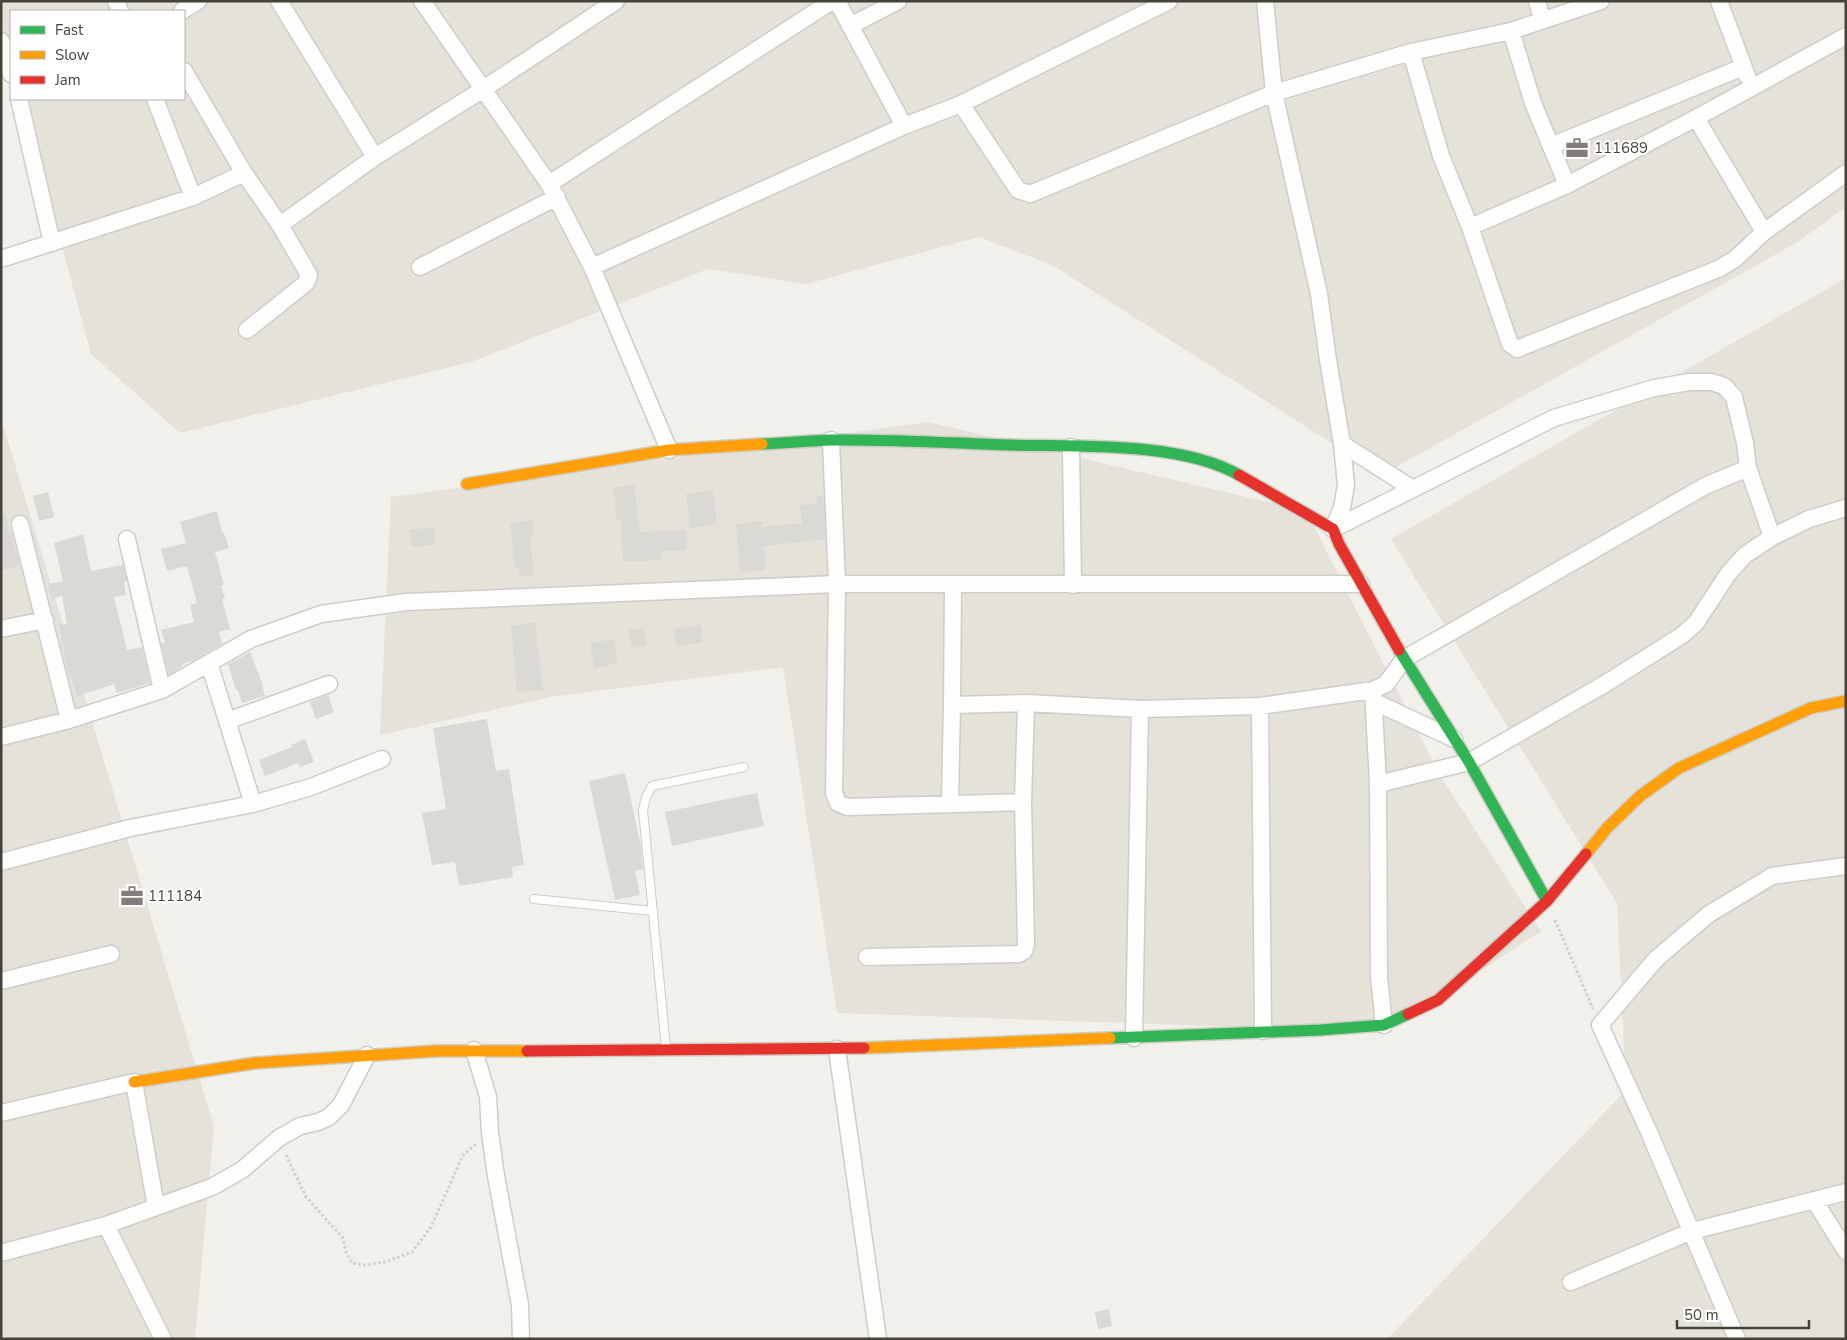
<svg xmlns="http://www.w3.org/2000/svg" width="1847" height="1340" font-family="'Nunito Sans',sans-serif">
  <style>
    .residential { fill: #e4e2d9 }
    .building { fill: #dad9d4 }
    .lines { fill: none; stroke-linecap: round; stroke-linejoin: round }
    .lane-casing { stroke: #cecdc9; stroke-width: 10 }
    .street-casing { stroke: #cecdc9; stroke-width: 19 }
    .fast-casing { stroke: #cfcdc2; stroke-width: 14 }
    .slow-casing { stroke: #cfcdc2; stroke-width: 14 }
    .jam-casing { stroke: #cfcdc2; stroke-width: 14 }
    .path { stroke: #d1d0cb; stroke-width: 3; stroke-dasharray: 2.5 2.5; stroke-linecap: butt }
    .lane { stroke: #fdfdfc; stroke-width: 8 }
    .street { stroke: #fdfdfc; stroke-width: 16 }
    .fast { stroke: #30b455; stroke-width: 11 }
    .slow { stroke: #ff9f0a; stroke-width: 11 }
    .jam { stroke: #e5322d; stroke-width: 11 }
    .labels { text-anchor: middle; dominant-baseline: central; stroke-width: 4; stroke-linejoin: round; paint-order: stroke }
    .poi-label { font-size: 15px; fill: #454238; stroke: #fff; text-anchor: start }
  </style>
  <rect width="100%" height="100%" fill="#f1f0eb"/>
  <path class="residential" d="M 1,1 L 1846,1 L 1846,207 L 1796,243 L 1382,475 L 1052,265 L 979,237 L 806,284 L 708,269 L 471,362 L 180,433 L 91,354 L 22,99 L 184,99 L 184,11 L 11,11 L 11,58 L 1,21 Z
    M 1846,278 L 1846,1339 L 1387,1339 L 1626,1090 L 1617,903 L 1391,539 Z
    M 1,418 L 214,1127 L 195,1339 L 1,1339 Z
    M 928,422 L 1306,511 L 1442,779 L 1541,931 L 1388,1032 L 837,1013 L 783,667 L 550,697 L 380,735 L 391,497 Z"/>
  <path class="building" d="M 634,485 L 640,532 L 686,530 L 687,550 L 661,551 L 661,560 L 623,562 L 621,519 L 617,520 L 613,488 Z
    M 713,490 L 717,524 L 690,528 L 686,494 Z
    M 48,492 L 54,517 L 39,521 L 33,496 Z
    M 823,496 L 825,539 L 764,546 L 766,570 L 740,572 L 736,524 L 762,521 L 762,527 L 802,523 L 800,505 L 816,504 L 815,497 Z
    M 217,511 L 222,533 L 224,533 L 229,548 L 215,552 L 224,585 L 221,586 L 225,599 L 222,599 L 230,629 L 219,632 L 222,644 L 193,661 L 182,664 L 183,666 L 169,675 L 161,643 L 165,642 L 161,630 L 194,622 L 190,605 L 197,603 L 187,566 L 167,571 L 161,549 L 186,543 L 180,522 Z
    M 5,513 L 20,566 L 1,571 L 1,514 Z
    M 532,520 L 534,535 L 530,536 L 534,575 L 520,577 L 519,568 L 515,568 L 510,523 Z
    M 434,527 L 435,544 L 411,547 L 409,530 Z
    M 83,534 L 91,571 L 123,565 L 127,581 L 124,582 L 126,595 L 114,597 L 127,650 L 142,647 L 150,683 L 116,693 L 115,684 L 77,696 L 71,676 L 69,677 L 59,625 L 67,624 L 62,596 L 51,598 L 49,584 L 63,581 L 54,543 Z
    M 535,622 L 543,690 L 517,692 L 511,626 Z
    M 700,625 L 703,642 L 677,646 L 674,629 Z
    M 644,628 L 647,645 L 632,648 L 629,630 Z
    M 614,639 L 618,663 L 594,668 L 590,643 Z
    M 250,652 L 261,680 L 265,696 L 242,703 L 238,690 L 236,690 L 228,664 Z
    M 328,695 L 334,712 L 316,719 L 310,702 Z
    M 487,719 L 496,771 L 509,769 L 524,865 L 512,867 L 513,877 L 459,886 L 455,862 L 432,865 L 422,813 L 446,809 L 433,728 Z
    M 305,739 L 314,762 L 300,767 L 298,763 L 265,776 L 259,760 L 292,747 L 291,745 Z
    M 625,773 L 641,846 L 643,869 L 635,871 L 640,895 L 615,900 L 589,781 Z
    M 757,793 L 764,826 L 672,846 L 665,812 Z
    M 1109,1309 L 1112,1326 L 1098,1329 L 1095,1312 Z"/>
  <g class="lines">
    <defs>
      <path id="lane" d="M 534,899 L 653,911
        M 666,1048 L 643,810 L 646,797 L 652,786 L 744,767"/>
      <path id="street" d="M 116,1 L 120,11
        M 279,1 L 375,157
        M 422,1 L 549,184 L 592,267 L 904,126 L 961,104 L 1169,1
        M 837,1 L 904,126
        M 1265,1 L 1274,93 L 1319,294 L 1328,360 L 1342,444 L 1346,485 L 1342,508 L 1333,529
        M 1537,1 L 1542,20
        M 1719,1 L 1747,76
        M 182,11 L 198,1
        M 850,26 L 898,1
        M 1511,31 L 1533,103 L 1567,185
        M 1,41 L 11,74
        M 1411,52 L 1441,156 L 1470,227 L 1510,344 L 1517,349 L 1718,269 L 1735,259 L 1764,232 L 1846,173
        M 184,71 L 244,173 L 280,225 L 309,275 L 306,283 L 247,330
        M 19,99 L 52,243
        M 155,99 L 193,197
        M 961,104 L 1018,190 L 1030,194 L 1274,93 L 1411,52 L 1511,31 L 1601,1
        M 1696,118 L 1764,232
        M 1551,146 L 1743,67
        M 549,184 L 832,1
        M 280,225 L 375,157 L 482,90 L 616,1
        M 1470,227 L 1567,185 L 1696,118 L 1846,36
        M 1,259 L 193,197 L 244,173
        M 420,267 L 557,197
        M 592,267 L 669,450
        M 831,440 L 837,584 L 834,793 L 838,803 L 847,807 L 1023,802
        M 1342,444 L 1413,489
        M 1071,447 L 1073,585
        M 20,524 L 69,720
        M 1333,529 L 1554,418 L 1654,388 L 1689,382 L 1712,382 L 1724,386 L 1734,397 L 1745,443 L 1748,468 L 1772,537
        M 127,539 L 162,690
        M 953,585 L 952,705 L 1026,703
        M 1,629 L 45,620
        M 209,663 L 253,804
        M 1373,690 L 1378,784 L 1379,977 L 1384,1025
        M 1375,702 L 1454,739
        M 1260,706 L 1263,1031
        M 227,721 L 329,684
        M 1,737 L 69,720 L 162,690 L 251,639 L 321,614 L 406,602 L 837,584 L 1361,584
        M 1378,784 L 1469,762 L 1603,685 L 1681,636 L 1696,623 L 1728,574 L 1745,555 L 1772,537 L 1809,519 L 1846,508
        M 950,803 L 952,705
        M 1,862 L 130,828 L 253,804 L 311,787 L 382,759
        M 867,957 L 1019,954 L 1024,951 L 1026,945 L 1023,802 L 1026,703 L 1140,709 L 1260,706 L 1373,690 L 1386,684 L 1404,659 L 1705,486 L 1748,468
        M 1,981 L 111,954
        M 1134,1038 L 1140,709
        M 837,1049 L 878,1339
        M 474,1050 L 488,1097 L 490,1133 L 496,1176 L 520,1305 L 521,1339
        M 1,1113 L 134,1082 L 156,1207
        M 1814,1200 L 1846,1251
        M 106,1225 L 212,1187 L 242,1170 L 279,1138 L 300,1126 L 318,1122 L 329,1117 L 341,1105 L 367,1055
        M 1,1253 L 106,1225 L 163,1339
        M 1571,1282 L 1692,1231 L 1846,1192
        M 1737,1339 L 1649,1132 L 1600,1025 L 1656,959 L 1709,914 L 1772,876 L 1846,866"/>
      <path id="fast" d="M 762,444 C 785,443 808,441 831,440 C 889,439 950,443 1009,445 C 1076,447 1180,441 1239,475
        M 1399,650 L 1469,762 L 1547,901
        M 1110,1038 L 1320,1030 L 1384,1025 L 1408,1014"/>
      <path id="slow" d="M 467,484 L 669,450 L 762,444
        M 1586,854 L 1607,828 L 1640,796 L 1679,768 L 1811,708 L 1846,701
        M 864,1048 L 1110,1038
        M 134,1082 L 255,1063 L 436,1051 L 527,1051"/>
      <path id="jam" d="M 1239,475 L 1333,529 L 1339,544 L 1399,650
        M 1408,1014 L 1438,1000 L 1547,901 L 1586,854
        M 527,1051 L 864,1048"/>
    </defs>
    <use href="#lane" class="lane-casing"/>
    <use href="#street" class="street-casing"/>
    <use href="#fast" class="fast-casing"/>
    <use href="#slow" class="slow-casing"/>
    <use href="#jam" class="jam-casing"/>
    <path class="path" d="M 1555,920 L 1593,1009
      M 286,1155 L 306,1197 L 343,1238 L 346,1252 L 352,1263 L 365,1265 L 385,1262 L 412,1252 L 431,1227 L 463,1155 L 476,1144"/>
    <use href="#lane" class="lane"/>
    <use href="#street" class="street"/>
    <use href="#fast" class="fast"/>
    <use href="#slow" class="slow"/>
    <use href="#jam" class="jam"/>
  </g>
  <defs>
    <symbol id="office-bare" viewBox="-9 -9 18 18"><path d="M-6-3h4V-5.5h4V-3h4V5H-6ZM-1-4.5V-3h2v-1.5ZM-6 0V1H6V0Z" fill="#817f77" stroke="#fff" stroke-width="2.5" paint-order="stroke"/></symbol>
  </defs>
  <g fill-rule="evenodd">
    <use href="#office-bare" x="1561" y="132" width="32" height="32"/>
    <use href="#office-bare" x="116" y="880" width="32" height="32"/>
  </g>
  <g class="labels">
    <g class="poi-label">
      <text x="1594" y="148">111689</text>
      <text x="148" y="896">111184</text>
    </g>
  </g>
  <rect width="1847" height="1340" fill="none" stroke="#454238" stroke-width="5"/>
  <rect x="10" y="10" width="175" height="90" fill="#ffffff" stroke="#b5b3af"/>
  <rect x="20" y="26" width="25" height="8" fill="#30b455" stroke="#b5b3af"/>
  <text x="55" y="35" font-size="15" fill="#454238">Fast</text>
  <rect x="20" y="51" width="25" height="8" fill="#ff9f0a" stroke="#b5b3af"/>
  <text x="55" y="60" font-size="15" fill="#454238">Slow</text>
  <rect x="20" y="76" width="25" height="8" fill="#e5322d" stroke="#b5b3af"/>
  <text x="55" y="85" font-size="15" fill="#454238">Jam</text>
  <path d="M1677 1320v8h132v-8" fill="none" stroke="#454238" stroke-width="2.5"/>
  <text x="1684" y="1320" font-size="15" fill="#454238" stroke="#ffffff" stroke-width="4" paint-order="stroke">50 m</text>
</svg>
